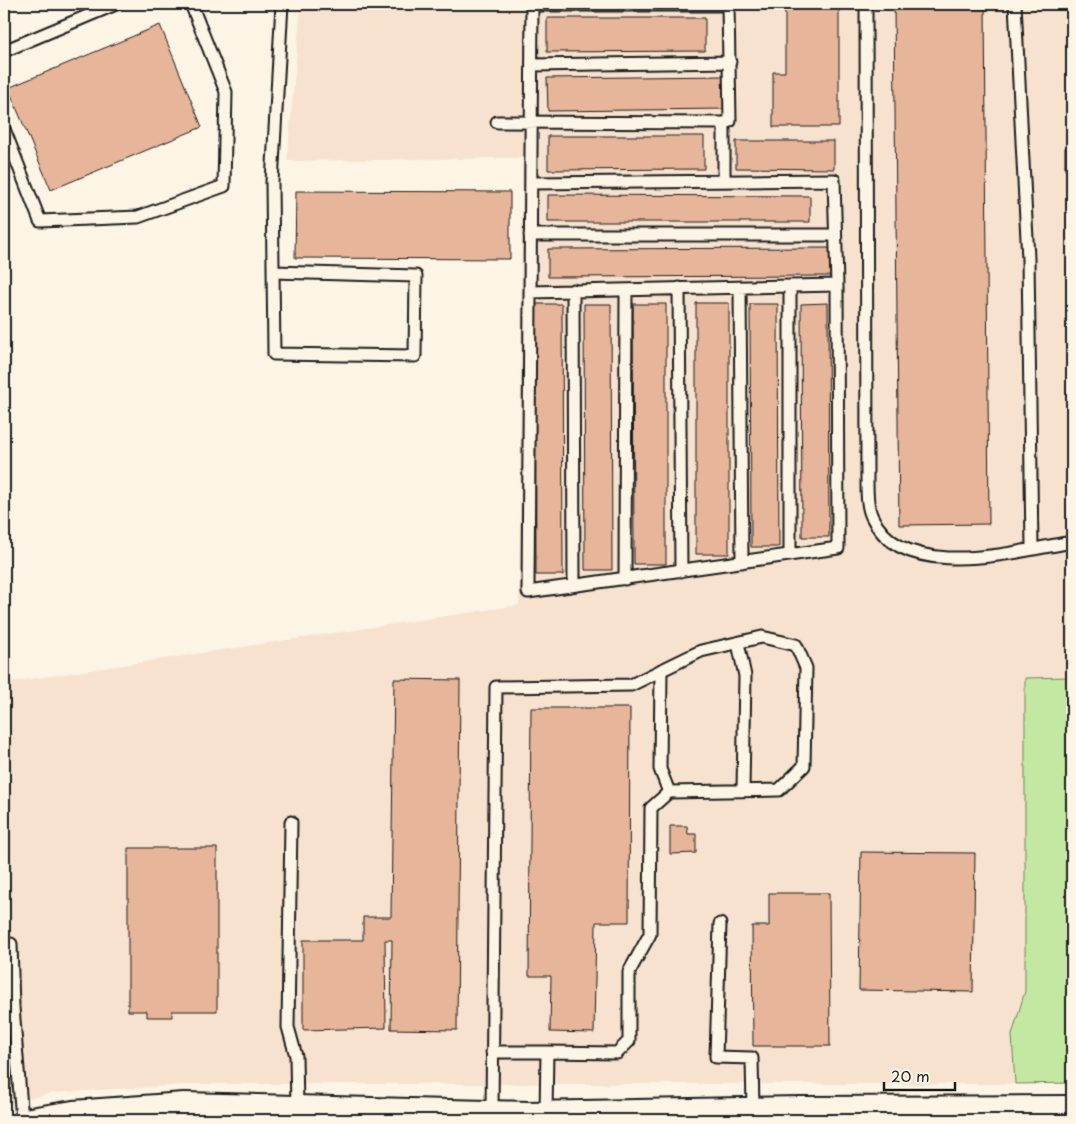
<svg xmlns="http://www.w3.org/2000/svg" width="1076" height="1124" font-family="'Playpen Sans',sans-serif">
  <style>
    .built { fill: #f6e2ce }
    .green { fill: #c3e8a2; stroke: #70825f }
    .building { fill: #e7b599; stroke: #1c1c1c }
    .lines { fill: none; stroke-linecap: round; stroke-linejoin: round }
    .service-casing { stroke: #1c1c1c; stroke-width: 15 }
    .minor-casing { stroke: #1c1c1c; stroke-width: 26 }
    .service { stroke: #fcf5e5; stroke-width: 11 }
    .minor { stroke: #fcf5e5; stroke-width: 22 }
  </style>
  <rect width="100%" height="100%" fill="#fcf5e5"/>
  <filter id="ink" filterUnits="userSpaceOnUse"><feTurbulence type="fractalNoise" baseFrequency=".02" numOctaves="2"/><feDisplacementMap in="SourceGraphic" scale="10" xChannelSelector="R" yChannelSelector="G"/><feConvolveMatrix kernelMatrix="1 2 1 2 8 2 1 2 1" color-interpolation-filters="sRGB"/></filter>
  <g filter="url(#ink)">
    <path class="built" d="M 301,4 L 1072,4 L 1072,677 L 1025,678 L 1025,992 L 1012,1035 L 1015,1084 L 201,1084 L 53,1093 L 4,1104 L 4,683 L 519,605 L 522,158 L 287,161 Z"/>
    <path class="green" d="M 1072,677 L 1072,1083 L 1015,1084 L 1012,1035 L 1025,991 L 1025,678 Z"/>
    <path class="building" d="M 785,4 L 839,4 L 839,127 L 773,127 L 773,72 L 785,72 Z
      M 894,4 L 985,4 L 989,524 L 899,525 Z
      M 547,18 L 705,18 L 705,51 L 547,52 Z
      M 160,25 L 202,127 L 51,190 L 8,88 Z
      M 726,76 L 726,109 L 548,111 L 547,78 Z
      M 548,136 L 704,136 L 704,169 L 548,170 Z
      M 736,141 L 834,141 L 834,169 L 736,168 Z
      M 1065,148 L 1072,148 L 1072,171 L 1065,170 Z
      M 296,191 L 510,192 L 510,259 L 295,258 Z
      M 548,195 L 810,196 L 810,222 L 548,222 Z
      M 832,248 L 832,276 L 548,277 L 548,249 Z
      M 696,303 L 729,303 L 729,554 L 696,554 Z
      M 828,303 L 829,537 L 802,537 L 801,304 Z
      M 535,304 L 562,304 L 563,575 L 536,575 Z
      M 584,304 L 611,304 L 612,570 L 585,570 Z
      M 633,304 L 666,304 L 666,564 L 634,564 Z
      M 750,304 L 778,304 L 779,547 L 751,547 Z
      M 394,679 L 460,680 L 457,1030 L 391,1029 L 392,940 L 385,940 L 386,1028 L 303,1030 L 303,940 L 363,940 L 363,917 L 391,917 Z
      M 531,708 L 630,708 L 629,922 L 596,922 L 594,1033 L 550,1032 L 551,976 L 529,976 Z
      M 670,826 L 687,826 L 688,834 L 696,834 L 696,853 L 670,854 Z
      M 128,848 L 217,848 L 217,1011 L 172,1011 L 172,1017 L 147,1017 L 147,1011 L 128,1011 Z
      M 861,852 L 975,853 L 973,992 L 859,990 Z
      M 769,893 L 829,893 L 830,1046 L 753,1046 L 752,926 L 769,926 Z"/>
    <g class="lines">
      <defs>
        <path id="service" d="M 866,4 L 867,483 C 867,494 867,507 872,517 C 903,584 1017,551 1072,542
          M 1015,4 L 1028,259 L 1032,548
          M 532,5 L 728,5 L 730,121 L 724,123
          M 4,51 L 116,4
          M 532,65 L 730,62
          M 497,122 L 724,123 L 724,180
          M 4,129 L 40,221 L 138,217 L 224,186 L 226,92 L 191,4
          M 531,183 L 834,180 L 837,285
          M 530,235 L 835,235
          M 273,272 L 416,276 L 415,356 L 274,354 L 272,182 L 282,4
          M 790,286 L 790,555
          M 740,287 L 742,562
          M 679,288 L 681,571
          M 573,290 L 574,585
          M 530,292 L 837,285 L 838,548 L 528,592 L 532,4
          M 625,579 L 626,290
          M 738,643 L 745,676 L 743,790
          M 661,670 L 660,769 L 669,792
          M 291,822 L 288,1027 L 296,1056 L 297,1107
          M 720,924 L 716,1057 L 752,1058 L 753,1109
          M 11,944 L 13,1007 L 22,1120
          M 492,1052 L 547,1052 L 546,1113
          M 184,1104 L 186,1120
          M 492,1112 L 496,687 L 631,685 L 701,651 L 762,637 L 796,645 L 806,668 L 804,766 L 779,790 L 669,792 L 651,808 L 650,934 L 629,972 L 629,1041 L 617,1053 L 547,1052"/>
        <path id="minor" d="M 24,1120 L 73,1112 L 184,1104 L 528,1113 L 801,1108 L 1072,1107"/>
      </defs>
      <use href="#service" class="service-casing"/>
      <use href="#minor" class="minor-casing"/>
      <use href="#service" class="service"/>
      <use href="#minor" class="minor"/>
    </g>
  </g>
  <rect width="1076" height="1124" fill="none" stroke="#fcf5e5" stroke-width="20"/>
  <rect x="10" y="10" width="1056" height="1104" fill="none" stroke="#1c1c1c" stroke-width="2" filter="url(#ink)"/>
  <path d="M884 1082v8h71v-8" fill="none" stroke="#1c1c1c" stroke-width="2.5"/>
  <text x="891" y="1082" font-size="15" fill="#1c1c1c" stroke="#fcf5e5" stroke-width="4" paint-order="stroke">20 m</text>
</svg>
